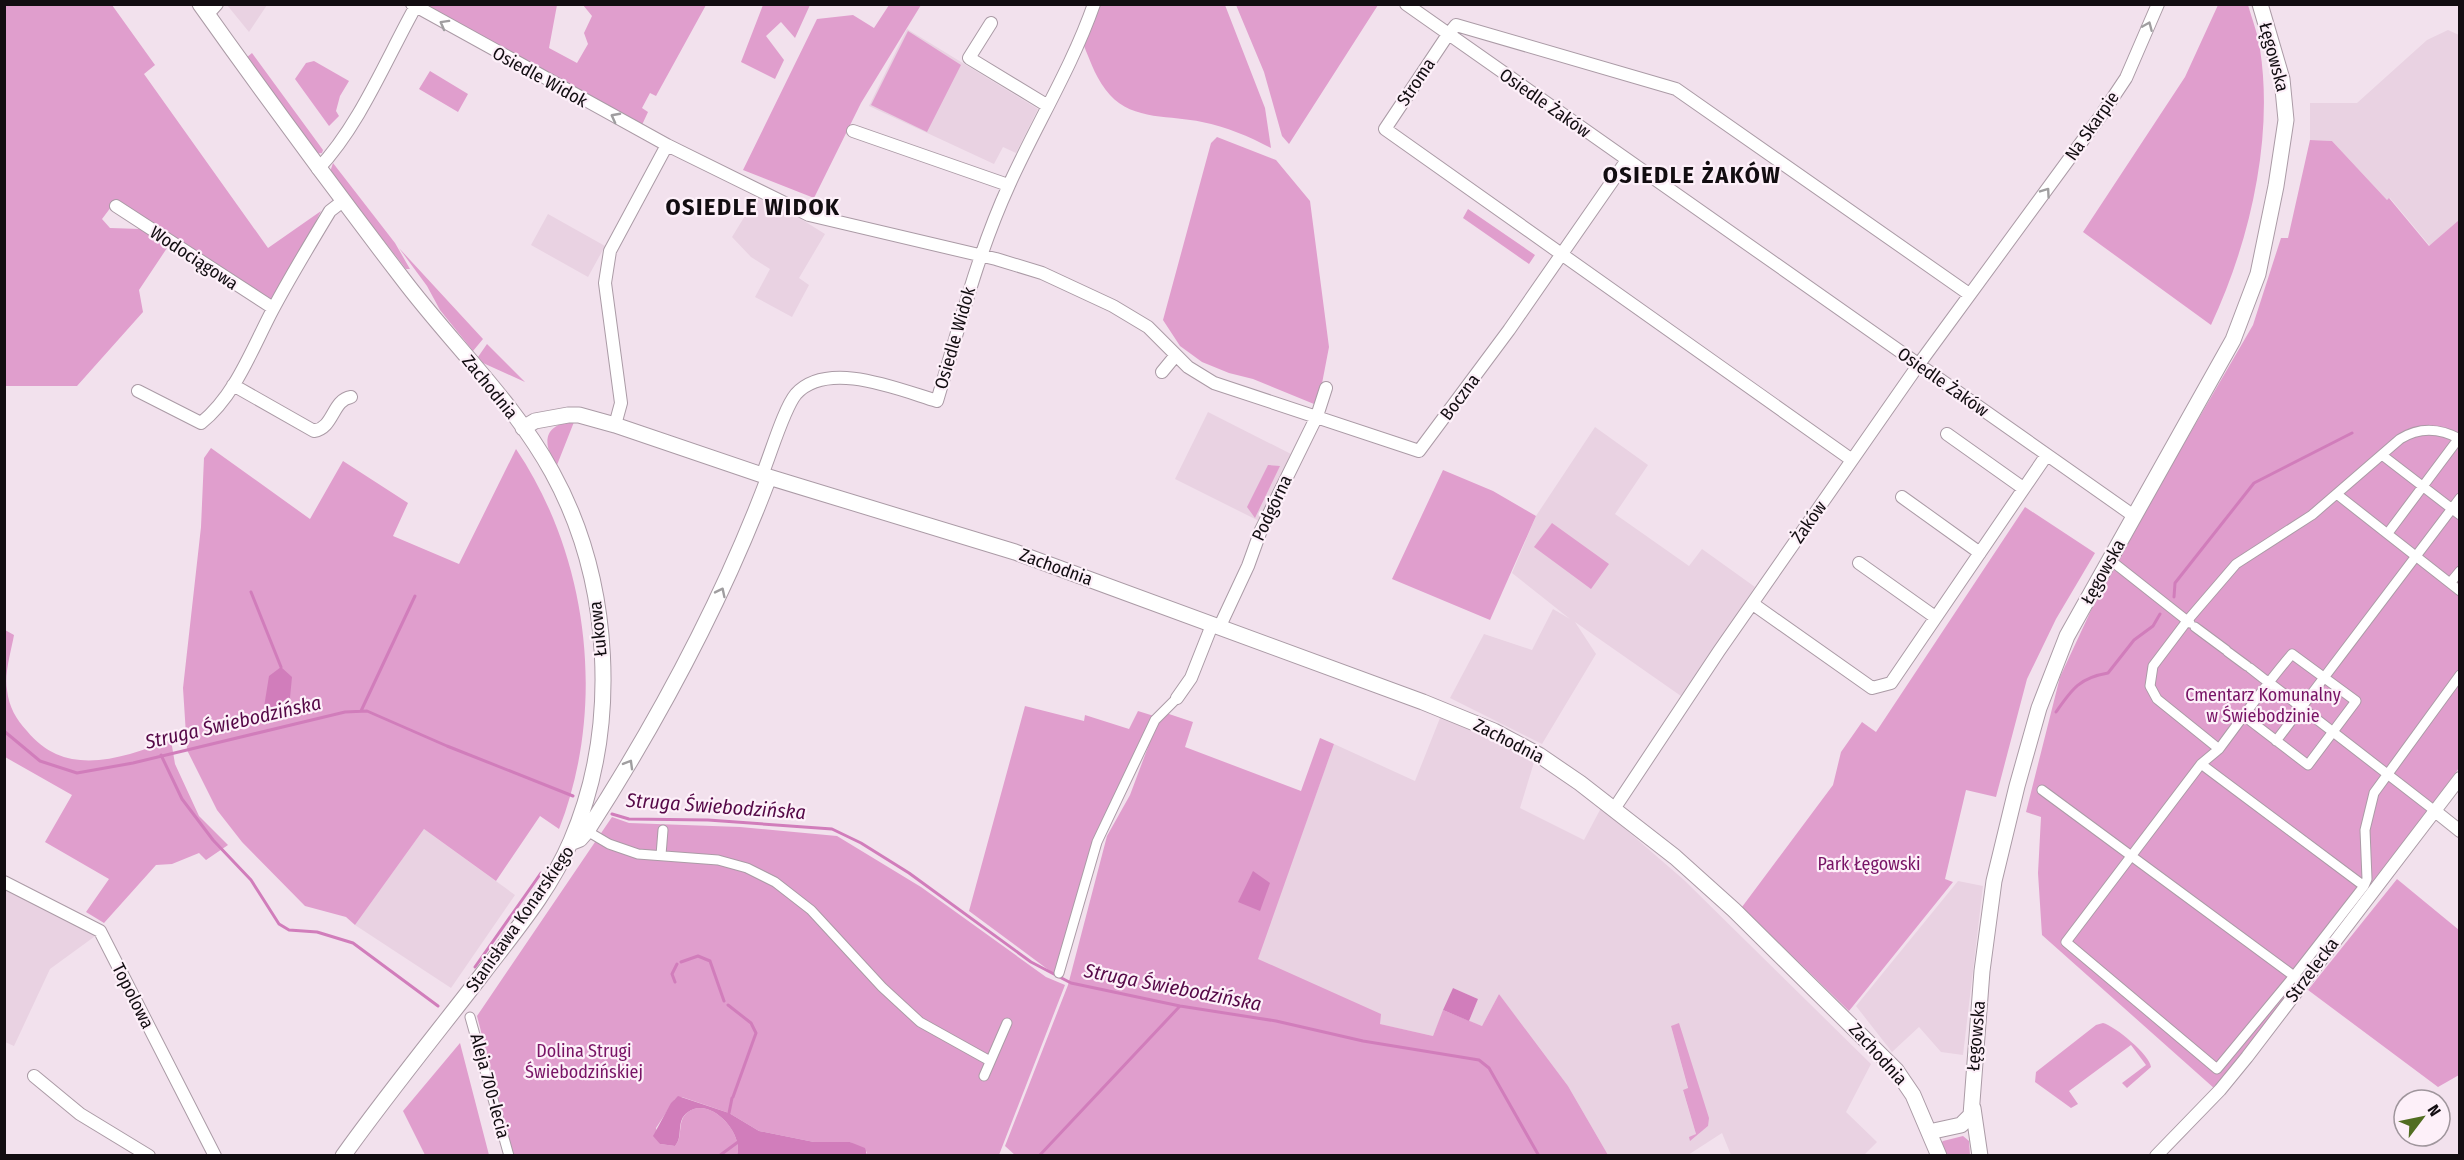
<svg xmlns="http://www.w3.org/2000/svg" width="2464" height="1160" font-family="'Fira Sans Condensed',sans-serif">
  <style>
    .built { fill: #e9d2e2; fill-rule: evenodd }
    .green { fill: #e09ecd }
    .water { fill: #d17dbb }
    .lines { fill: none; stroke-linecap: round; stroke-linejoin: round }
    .stream { stroke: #d17dbb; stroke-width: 3 }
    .pedestrian-casing { stroke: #ab9ba6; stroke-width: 11 }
    .minor-casing { stroke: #ab9ba6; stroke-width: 14 }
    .tertiary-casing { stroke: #ab9ba6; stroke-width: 17 }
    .pedestrian { stroke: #fff; stroke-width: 9 }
    .minor { stroke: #fff; stroke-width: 12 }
    .tertiary { stroke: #fff; stroke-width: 15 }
    .oneway { stroke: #a09ea0 }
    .labels { text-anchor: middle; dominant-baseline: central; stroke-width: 4.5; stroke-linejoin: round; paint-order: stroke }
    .street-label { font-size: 18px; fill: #120d11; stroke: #fdf0f9 }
    .park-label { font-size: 18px; fill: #781365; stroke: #fdf0f9 }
    .water-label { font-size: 20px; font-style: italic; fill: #550847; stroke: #fdf0f9 }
    .district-label { font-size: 24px; font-weight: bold; letter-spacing: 1.5px; fill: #120d11; stroke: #fdf0f9 }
  </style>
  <rect width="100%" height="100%" fill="#f2e1ed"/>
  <path class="built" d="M 227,5 L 267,5 L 249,32 Z
    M 907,29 L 1038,109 L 1016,153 L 1003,147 L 994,164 L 869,106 Z
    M 2448,30 L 2459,35 L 2459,220 L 2430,246 L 2390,198 L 2387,200 L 2332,141 L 2310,140 L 2310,103 L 2357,103 L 2427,40 Z
    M 759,193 L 825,234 L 799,278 L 809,285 L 792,317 L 755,297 L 770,269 L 751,257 L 732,237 Z
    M 548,214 L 605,246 L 588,277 L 531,245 Z
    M 1208,412 L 1291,454 L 1259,521 L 1175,479 Z
    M 1595,427 L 1648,465 L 1615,514 L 1689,566 L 1702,549 L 1755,587 L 1681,696 L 1575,622 L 1596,654 L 1542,744 L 1450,698 L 1484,634 L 1532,650 L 1553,609 L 1570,619 L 1512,573 L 1536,516 Z
    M 1442,713 L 1535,759 L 1520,808 L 1584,840 L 1601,808 L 1684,880 L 1871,1064 L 1846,1112 L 1877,1142 L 1864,1155 L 1731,1155 L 1722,1133 L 1688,1155 L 1608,1155 L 1568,1086 L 1499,994 L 1482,1026 L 1469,1021 L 1478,999 L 1453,988 L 1433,1036 L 1379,1024 L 1257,959 L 1334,744 L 1415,781 ZM 1671,1026 L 1708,1126 L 1690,1140 L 1696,1134 L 1683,1091 L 1688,1089 Z
    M 424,829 L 515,895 L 451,988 L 355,925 Z
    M 1958,881 L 1983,886 L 1963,1055 L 1941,1052 L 1919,1027 L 1892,1052 L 1856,1006 Z
    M 4,889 L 98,934 L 50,969 L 14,1046 L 5,1042 Z"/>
  <path class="green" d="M 423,4 L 557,5 L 549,48 L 577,63 L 588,44 L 584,33 L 592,16 L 583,5 L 706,5 L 656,96 L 650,93 L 642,108 L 648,112 L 641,127 Z
    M 4,5 L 112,5 L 155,65 L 144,74 L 268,248 L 321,211 L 279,296 L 270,301 L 111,207 L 102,219 L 110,228 L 141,229 L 169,245 L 139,290 L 143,312 L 77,386 L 5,386 Z
    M 763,5 L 810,5 L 795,38 L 781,22 L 766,36 L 784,60 L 775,79 L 741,62 Z
    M 889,5 L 921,5 L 861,103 L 814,198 L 743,170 L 817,19 L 853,15 L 874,28 Z
    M 1100,5 L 1225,5 L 1265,108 L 1271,148 C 1248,136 1227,127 1202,122 C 1172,115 1133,121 1110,95 C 1097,81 1091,63 1084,46 Z
    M 1236,5 L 1378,5 L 1289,144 L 1282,136 L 1264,72 Z
    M 2218,5 L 2248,5 C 2252,19 2258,34 2260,49 C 2274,139 2249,244 2211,325 L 2083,232 L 2185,77 Z
    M 908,31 L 961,65 L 927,132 L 871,105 Z
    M 252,53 L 323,150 L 322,153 L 315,154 L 246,58 Z
    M 314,61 L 349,81 L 340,96 L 336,111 L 339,116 L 329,126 L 295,79 L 306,63 Z
    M 430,71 L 468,94 L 458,112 L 419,89 Z
    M 1217,137 L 1276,160 L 1310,201 L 1329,347 L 1319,399 L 1314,404 L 1253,379 L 1229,373 L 1202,362 L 1180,346 L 1163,320 L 1211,143 Z
    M 2310,140 L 2332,141 L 2387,200 L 2389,198 L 2429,246 L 2459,220 L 2459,768 L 2383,872 L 2215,1089 L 2042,935 L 2038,873 L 2041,817 L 2026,812 L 2060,677 L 2107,576 L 2253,325 L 2281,238 L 2288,238 Z
    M 333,163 L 395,243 L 410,269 L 406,269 L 330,172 Z
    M 1468,209 L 1535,255 L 1529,264 L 1463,218 Z
    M 399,248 L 483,339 L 473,351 L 440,310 L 427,286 Z
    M 487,344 L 525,382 L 483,363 L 478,357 Z
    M 574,422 L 557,465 C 541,444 544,423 574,422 Z
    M 211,448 L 310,519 L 343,461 L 408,503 L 393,536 L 459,564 L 516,449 C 589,557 607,707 559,829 L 540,816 L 496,881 L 424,829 L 355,925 L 346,917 L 305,906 L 242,842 L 217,810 L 187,750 L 183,688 L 201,527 L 204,458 Z
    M 1268,465 L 1280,466 L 1255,518 L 1247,507 Z
    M 1443,470 L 1493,491 L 1536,516 L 1490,620 L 1392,579 Z
    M 2025,507 L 2095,553 L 2056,619 L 2027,679 L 1996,797 L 1966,790 L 1945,879 L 1953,882 L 1849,1011 L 1742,907 L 1833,785 L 1841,752 L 1862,722 L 1876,732 Z
    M 1552,523 L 1609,564 L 1591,589 L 1534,547 Z
    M 5,630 L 14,635 C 11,652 4,674 7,690 C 9,707 16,719 27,731 C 66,779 122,758 171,740 L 175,764 L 199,816 L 228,845 L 206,860 L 199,853 L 172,864 L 156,865 L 104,923 L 86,912 L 109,879 L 45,842 L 72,795 L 5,757 Z
    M 1025,706 L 1084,721 L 1085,715 L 1129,729 L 1138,711 L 1154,716 L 1094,842 L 1054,974 L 969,911 Z
    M 1166,713 L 1193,722 L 1185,747 L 1301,791 L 1320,738 L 1334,744 L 1258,959 L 1381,1014 L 1380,1024 L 1433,1036 L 1443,1010 L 1482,1026 L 1499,994 L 1568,1086 L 1608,1155 L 1016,1156 L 1005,1146 L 1068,985 L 1107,836 L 1130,795 L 1157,723 Z
    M 612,817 L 629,823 L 740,827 L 837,836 L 921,887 L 1046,977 L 1065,985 L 999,1155 L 867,1155 L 867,1152 L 850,1142 L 814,1142 L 759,1131 L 729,1113 L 682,1097 L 675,1099 L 656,1128 L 660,1144 L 675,1146 C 684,1136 676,1121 688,1112 C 710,1096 744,1133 737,1155 L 513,1155 L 477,1016 Z
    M 2397,879 L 2459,930 L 2459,1075 L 2438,1087 L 2308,990 Z
    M 1679,1023 L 1709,1118 L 1708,1126 L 1690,1141 L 1689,1137 L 1696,1134 L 1683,1090 L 1688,1088 L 1671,1026 Z
    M 2103,1023 C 2115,1026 2150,1055 2151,1067 L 2127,1088 L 2122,1083 L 2146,1065 L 2131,1045 L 2069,1091 L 2078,1104 L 2071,1108 L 2035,1082 L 2036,1072 L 2096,1025 Z
    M 460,1043 L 489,1155 L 425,1155 L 403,1111 Z
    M 1963,1136 L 1969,1141 L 1970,1155 L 1946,1155 L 1941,1143 L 1943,1141 Z"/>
  <path class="water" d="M 281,667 L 292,677 L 289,708 L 264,707 L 269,676 Z
    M 1253,871 L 1270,883 L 1260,911 L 1238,902 Z
    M 1453,988 L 1478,999 L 1469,1021 L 1443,1010 Z
    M 678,1096 L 729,1113 L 759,1131 L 814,1142 L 850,1142 L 865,1148 L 867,1155 L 737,1155 C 744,1133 710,1096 688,1112 C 675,1121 684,1136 675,1146 L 660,1144 L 653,1136 L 671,1103 Z"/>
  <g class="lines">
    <path class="stream" d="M 251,592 L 281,667
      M 2174,597 L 2175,583 L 2254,483 L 2352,433
      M 361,711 L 415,596
      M 2056,712 C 2072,689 2079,678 2108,673 L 2134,640 L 2153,626 L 2160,614
      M 4,731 L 40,761 L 77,773 L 133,763 L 345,712 L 367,711 L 447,746 L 573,796
      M 161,755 L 182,799 L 213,840 L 251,880 L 279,924 L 289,930 L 317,932 L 353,943 L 438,1006
      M 612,814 L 629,819 L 708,820 L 832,829 L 861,843 L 909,873 L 1031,962 L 1071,983 L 1180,1006 L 1276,1021 L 1363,1041 L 1479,1060 L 1489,1068 L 1539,1156
      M 681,962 L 698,956 L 710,961 L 724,1001
      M 475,967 L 541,873
      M 675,982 L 672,974 L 677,964
      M 728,1005 L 751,1023 L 756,1033 L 733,1097
      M 729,1113 L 732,1098
      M 719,1156 L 738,1142
      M 1039,1156 L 1180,1006"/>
    <defs>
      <path id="pedestrian" d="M 2382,455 L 2460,515
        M 2338,495 L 2460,591
        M 2388,533 L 2459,438
        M 2109,559 L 2190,623
        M 2450,583 L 2460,571
        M 2195,627 L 2226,650
        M 2228,652 L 2247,666
        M 2250,668 L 2264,679
        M 2266,680 L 2435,811
        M 2276,741 L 2460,498
        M 2219,749 C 2243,717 2266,684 2292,654 L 2356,701 L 2308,765 L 2244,716
        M 2201,764 L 2364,886
        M 2042,790 L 2294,976 L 2364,886 L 2367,879 L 2365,830 L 2374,793 L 2460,675
        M 587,831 L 609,844 L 638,854 L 718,860 L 747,868 L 775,882 L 811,910 L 882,987 L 920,1022 L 990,1061
        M 661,855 L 663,830
        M 1059,973 L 1097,842 L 1155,720 L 1177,698
        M 2302,983 L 2294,976 L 2217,1069 L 2066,942 L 2201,764 L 2219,749 L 2157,699 L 2150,686 L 2153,666 L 2187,621 L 2236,564 L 2312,515 L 2400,439 C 2419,427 2440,428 2460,439
        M 470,1017 L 509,1156
        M 984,1076 L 1007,1023"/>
      <path id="minor" d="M 412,4 L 667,145
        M 1406,4 L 2134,516
        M 207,15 L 217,4
        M 991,23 L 969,58 L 1048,106
        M 853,131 L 1008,185
        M 318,169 C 360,125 387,57 417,4
        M 116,206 L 273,308
        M 1162,372 L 1176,355
        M 233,385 L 314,431 C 334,428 332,400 351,397
        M 138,391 L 201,423 C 235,396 252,349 272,311 C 290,277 310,244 330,211 L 343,201
        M 615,425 L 621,403 L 605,283 L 610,251 L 667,145 L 809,215 L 996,259 L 1042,273 L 1113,306 L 1148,327 L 1188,367 L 1214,383 L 1419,451 L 1509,330 L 1627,160
        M 1947,434 L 2023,488
        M 1852,460 L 1385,129 L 1447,36 L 1456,25 L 1676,89 L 1969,294
        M 762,475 C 770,456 784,408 796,394 C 828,359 900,390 937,401 C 959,328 977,255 1009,185 C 1036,125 1072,67 1094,4
        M 1902,497 L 1980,553
        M 1859,563 L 1935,617
        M 1753,604 L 1872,688 L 1891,683 L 2046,456
        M 1219,628 L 1248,566 L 1261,530 L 1317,416 L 1326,388
        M 1177,698 L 1191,678 L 1212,625
        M 1614,809 L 1719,651 L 1919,364 L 2102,114 L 2126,78 L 2158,4
        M 2435,811 L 2460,831
        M 4,882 L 100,931 L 215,1156
        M 34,1076 L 80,1114 L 149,1156
        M 2156,1156 L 2220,1090 L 2247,1057 L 2460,778"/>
      <path id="tertiary" d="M 200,4 C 266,97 333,188 402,278 C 451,343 513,401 552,472 C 612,581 620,727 571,841 C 550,890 516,930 484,972 C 437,1033 388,1093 343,1156
        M 523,428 L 535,421 L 568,415 L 579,415 L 615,425 L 762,475 L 1015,552 L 1423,702 L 1494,731 L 1539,755 L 1580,783 L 1675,857 L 1734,910 L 1896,1070 L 1913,1095 L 1939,1156
        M 570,843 L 580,839 L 587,831 C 659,719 722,602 769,477
        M 1973,1108 L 1980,1156
        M 1929,1132 L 1961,1125 L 1971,1115 L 1982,971 L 1994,881 L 2017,786 L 2039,708 L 2067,636 L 2233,340 L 2258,274 L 2276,186 L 2286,120 L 2282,79 L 2260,4"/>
    </defs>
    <use href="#pedestrian" class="pedestrian-casing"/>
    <use href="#minor" class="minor-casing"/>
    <use href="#tertiary" class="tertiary-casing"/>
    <use href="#pedestrian" class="pedestrian"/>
    <use href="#minor" class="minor"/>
    <use href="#tertiary" class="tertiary"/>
  </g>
  <defs><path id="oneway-chevron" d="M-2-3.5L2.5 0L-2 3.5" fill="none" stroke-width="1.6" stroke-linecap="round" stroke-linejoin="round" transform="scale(1.5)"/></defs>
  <g class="oneway">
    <use href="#oneway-chevron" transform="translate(444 24) rotate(-151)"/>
    <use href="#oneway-chevron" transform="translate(2148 26) rotate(-67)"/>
    <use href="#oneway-chevron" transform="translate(615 117) rotate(-152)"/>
    <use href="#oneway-chevron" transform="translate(2046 192) rotate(-55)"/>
    <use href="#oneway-chevron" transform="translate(721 592) rotate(-64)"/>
    <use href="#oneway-chevron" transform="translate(629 764) rotate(-60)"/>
  </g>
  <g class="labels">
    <g class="street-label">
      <text transform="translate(2274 57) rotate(75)">Łęgowska</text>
      <text transform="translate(540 77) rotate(29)">Osiedle Widok</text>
      <text transform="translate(1416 82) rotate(-56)">Stroma</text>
      <text transform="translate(1545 103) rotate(35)">Osiedle Żaków</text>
      <text transform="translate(2092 126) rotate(-55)">Na Skarpie</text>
      <text transform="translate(194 258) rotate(33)">Wodociągowa</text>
      <text transform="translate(955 338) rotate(-74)">Osiedle Widok</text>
      <text transform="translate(1943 382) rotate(35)">Osiedle Żaków</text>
      <text transform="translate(490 387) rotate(51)">Zachodnia</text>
      <text transform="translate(1460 397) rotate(-53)">Boczna</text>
      <text transform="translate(1272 508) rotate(-65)">Podgórna</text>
      <text transform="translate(1809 522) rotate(-55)">Żaków</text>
      <text transform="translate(1056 567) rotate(20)">Zachodnia</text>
      <text transform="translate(2103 572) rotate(-61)">Łęgowska</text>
      <text transform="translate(598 629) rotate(-96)">Łukowa</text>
      <text transform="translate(1509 741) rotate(27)">Zachodnia</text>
      <text transform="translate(520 919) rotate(-55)">Stanisława Konarskiego</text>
      <text transform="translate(2312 970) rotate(-53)">Strzelecka</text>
      <text transform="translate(133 996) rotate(63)">Topolowa</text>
      <text transform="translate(1976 1036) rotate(-85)">Łęgowska</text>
      <text transform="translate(1878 1054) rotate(48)">Zachodnia</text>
      <text transform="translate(490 1086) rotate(75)">Aleja 700-lecia</text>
    </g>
    <g class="park-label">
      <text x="2263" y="695">Cmentarz Komunalny<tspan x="2263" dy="21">w Świebodzinie</tspan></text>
      <text x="1869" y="864">Park Łęgowski</text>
      <text x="584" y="1051">Dolina Strugi<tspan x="584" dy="21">Świebodzińskiej</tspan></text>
    </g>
    <g class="water-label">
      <text transform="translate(233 722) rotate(-13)">Struga Świebodzińska</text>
      <text transform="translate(716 806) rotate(4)">Struga Świebodzińska</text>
      <text transform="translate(1173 987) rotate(11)">Struga Świebodzińska</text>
    </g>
    <g class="district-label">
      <text x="1692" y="175">OSIEDLE ŻAKÓW</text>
      <text x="753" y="207">OSIEDLE WIDOK</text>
    </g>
  </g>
  <rect width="2464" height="1160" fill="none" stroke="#120d11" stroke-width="12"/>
  <g transform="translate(2422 1118) rotate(58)"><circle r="28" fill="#fdf0f9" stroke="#9f959c" stroke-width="1.5"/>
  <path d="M0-4.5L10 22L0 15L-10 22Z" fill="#516d21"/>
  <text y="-9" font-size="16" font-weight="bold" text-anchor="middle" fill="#120d11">N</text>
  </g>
</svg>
